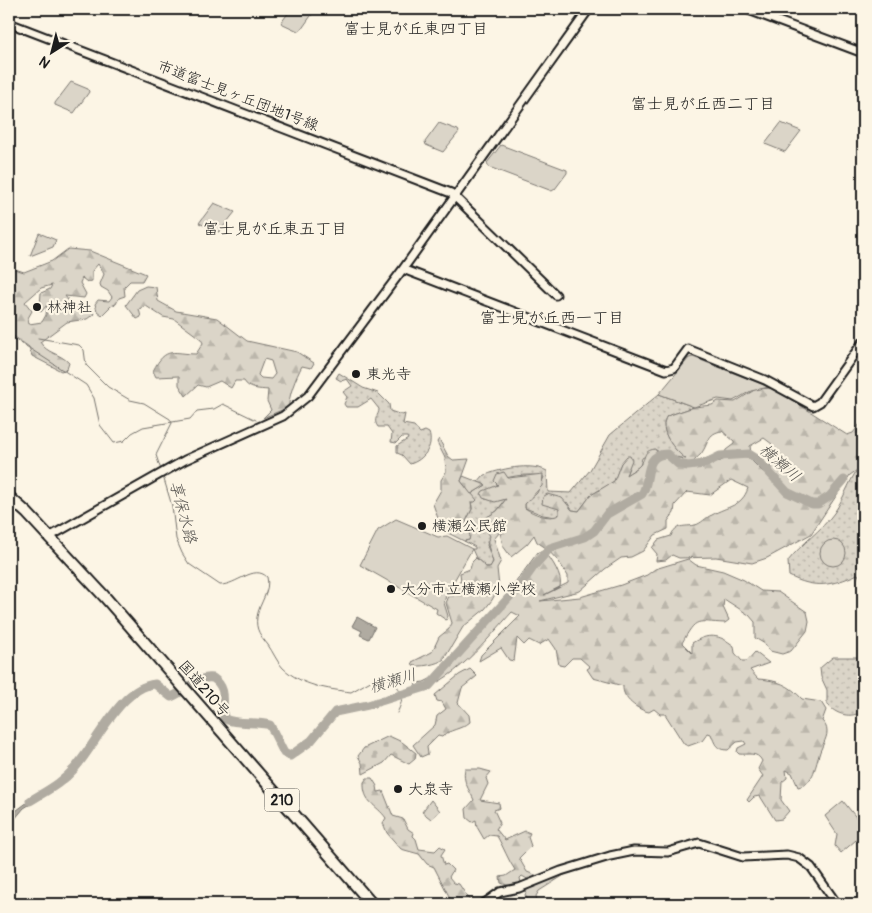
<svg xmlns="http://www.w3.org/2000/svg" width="872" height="913" font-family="Pangolin,'Klee One',sans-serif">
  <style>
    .grass { fill: url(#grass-dots); stroke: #7c7872 }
    .forest { fill: url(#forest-firs); stroke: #7c7872; fill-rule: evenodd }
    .cemetery { fill: url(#cemetery-stones); stroke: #7c7872 }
    .park { fill: #dbd5c8; stroke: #7c7872 }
    .water { fill: #b0aba1; stroke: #75726c }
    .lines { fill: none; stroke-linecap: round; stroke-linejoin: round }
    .stream { stroke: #75726c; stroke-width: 1 }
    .river { stroke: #b0aba1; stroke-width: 9 }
    .minor-casing { stroke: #1c1c1c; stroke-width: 11 }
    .highway-casing { stroke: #1c1c1c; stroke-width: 14 }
    .minor { stroke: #fcf5e5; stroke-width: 7 }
    .highway { stroke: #fcf5e5; stroke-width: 10 }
    .poi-dot { fill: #1c1c1c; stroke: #fcf5e5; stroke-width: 2 }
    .labels { text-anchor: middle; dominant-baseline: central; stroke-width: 4.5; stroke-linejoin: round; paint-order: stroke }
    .shield { fill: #fcf5e5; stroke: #5f5d58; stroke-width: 1 }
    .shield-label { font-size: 14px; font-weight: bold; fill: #1c1c1c }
    .street-label { font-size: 15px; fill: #1c1c1c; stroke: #fcf5e5 }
    .poi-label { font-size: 15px; fill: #1c1c1c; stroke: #fcf5e5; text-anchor: start }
    .neighbourhood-label { font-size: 16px; fill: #1c1c1c; stroke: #fcf5e5 }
    .water-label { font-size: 16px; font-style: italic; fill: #575551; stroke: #fcf5e5 }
  </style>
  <defs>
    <pattern id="grass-dots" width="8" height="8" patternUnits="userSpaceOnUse" patternTransform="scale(1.25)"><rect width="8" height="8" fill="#dbd5c8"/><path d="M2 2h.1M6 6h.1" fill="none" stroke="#bbb6ab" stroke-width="1.8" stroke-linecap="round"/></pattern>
    <pattern id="forest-firs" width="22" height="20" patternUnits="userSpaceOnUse" patternTransform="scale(1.25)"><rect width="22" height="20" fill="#dbd5c8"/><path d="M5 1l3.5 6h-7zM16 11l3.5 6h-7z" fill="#bbb6ab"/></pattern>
    <pattern id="cemetery-stones" width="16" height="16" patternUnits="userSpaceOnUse" patternTransform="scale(1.25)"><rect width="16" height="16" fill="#dbd5c8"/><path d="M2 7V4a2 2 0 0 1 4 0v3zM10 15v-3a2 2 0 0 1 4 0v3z" fill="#bbb6ab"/></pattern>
  </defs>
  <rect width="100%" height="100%" fill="#fcf5e5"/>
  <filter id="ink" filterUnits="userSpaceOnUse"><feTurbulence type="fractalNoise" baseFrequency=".02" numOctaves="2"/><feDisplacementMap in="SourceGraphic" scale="10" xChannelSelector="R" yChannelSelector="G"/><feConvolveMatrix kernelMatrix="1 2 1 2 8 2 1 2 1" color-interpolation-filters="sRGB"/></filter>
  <g filter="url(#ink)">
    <path class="grass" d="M 339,373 L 363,388 L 378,393 L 389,404 L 390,411 L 402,415 L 405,414 L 403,424 L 414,426 L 420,433 L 425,431 L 429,433 C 434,447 423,460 410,464 L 402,455 L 397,453 L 397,446 L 408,439 L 407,437 L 402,437 L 396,443 L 391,442 L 392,434 L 387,427 L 378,427 C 372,419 379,416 379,409 L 371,399 L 358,407 L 346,407 L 344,404 L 347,397 L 343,392 L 352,386 L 347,379 L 341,381 L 336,378 Z
      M 659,394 L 694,407 L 667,416 C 657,429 675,452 687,459 L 658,455 L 657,450 L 642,458 L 640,466 L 626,475 L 629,467 L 621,463 L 614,482 L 591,495 L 579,511 L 572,510 L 567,502 L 559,509 L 560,513 L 556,517 L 543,515 L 525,508 L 525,504 L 537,493 L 544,477 C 535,473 504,475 498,483 C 494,488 490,494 485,499 L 497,501 L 506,499 L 497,511 L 484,519 L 483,524 L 491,536 L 487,545 L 493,562 L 490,567 L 486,567 L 476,558 L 472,549 L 475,549 L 475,547 L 464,541 L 469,540 L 466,521 L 472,509 L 471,494 L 486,485 L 478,482 L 483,476 C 499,469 530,462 547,471 L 548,492 L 571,493 L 590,470 L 610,435 Z
      M 863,462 L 863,584 L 858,574 C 831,586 815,589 789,576 L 788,561 C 802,543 821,531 834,513 C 845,497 850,477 863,462 Z
      M 833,657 L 863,657 L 863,711 C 851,719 836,715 827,704 L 827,690 L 821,677 L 820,668 Z"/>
    <path class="forest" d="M 68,249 L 90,251 L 146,274 L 142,281 L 130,281 L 124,287 L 125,296 L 119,298 L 116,304 L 111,306 L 102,315 L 97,311 L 95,304 L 98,300 L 109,301 L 112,297 L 108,291 L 101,287 L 100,284 L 104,274 L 98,264 L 92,271 L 92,281 L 87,282 L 82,278 L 80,283 L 86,294 L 84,298 L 65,296 L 72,305 L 91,309 L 94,314 L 87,319 L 67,322 L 40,342 C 47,354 60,353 69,363 L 67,369 L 61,371 L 32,356 L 29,347 L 9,333 L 9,267 L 24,272 L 52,261 ZM 52,285 L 50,289 L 41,293 L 40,305 L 37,308 L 41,312 L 47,305 L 46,315 L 42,322 L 29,324 L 28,318 L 32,311 L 25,302 L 41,288 Z
      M 146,286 L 156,287 L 158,301 L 176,311 L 217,318 L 247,341 L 297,352 L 314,363 L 311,368 L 302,366 C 296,377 288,397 289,407 L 263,418 L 271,410 L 267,401 L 268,390 C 260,389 249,390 244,381 L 235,381 L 231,388 L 220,381 L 206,387 L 198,385 L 186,396 L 179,385 L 179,376 L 156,377 L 153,371 C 166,345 174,354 196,354 L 203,343 L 201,339 L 174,319 L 163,317 L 146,306 L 139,309 L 141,317 L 137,319 L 126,305 L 137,290 ZM 264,359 L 271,361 L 275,374 L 271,379 L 261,378 L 258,375 Z
      M 773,388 L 847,435 L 853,433 L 863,420 L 863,466 L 850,475 L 811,534 L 767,558 L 752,563 L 716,557 L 679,558 L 672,555 L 666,560 L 656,561 L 657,554 L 652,548 L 658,540 L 671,536 C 675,524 685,527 695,525 C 701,524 706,517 712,515 C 727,506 742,507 748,488 L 731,480 L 710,495 L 687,492 L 675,505 L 674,513 L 668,521 L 668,529 L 655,535 L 643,551 L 631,557 L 621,558 L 605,569 L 580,591 L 540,601 L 580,597 L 621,585 L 647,575 L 655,569 L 688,559 L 696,565 L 723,571 L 744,580 L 761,591 L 778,592 L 807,612 L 809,621 L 807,631 L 791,651 L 782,654 L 770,651 L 765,644 L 755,638 L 755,622 L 749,615 L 724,599 L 723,607 L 729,620 L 725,623 C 696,622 697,616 682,643 L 692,653 L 692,643 C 708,633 719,634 734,646 L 735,653 L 742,661 L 747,661 L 755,652 L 769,663 L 750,670 L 758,679 C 777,680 790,685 802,699 L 821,702 L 826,710 L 822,721 C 825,724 827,727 827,732 C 827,739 821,747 819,755 C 815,768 813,784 798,787 L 792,773 L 786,770 L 787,778 L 782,782 L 781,800 L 789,811 L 782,819 L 775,820 L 760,796 L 754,797 L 749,802 L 747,800 L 763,776 L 758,769 L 762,761 C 757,751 748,755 739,754 L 737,752 L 738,748 L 746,744 L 744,741 L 737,742 L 728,750 C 716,750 715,744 711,734 L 708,733 L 702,741 L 688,746 L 684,744 L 665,714 L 660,714 L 654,709 L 649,712 C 638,710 622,699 623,686 L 593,678 L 587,669 L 590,667 L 580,658 L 572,658 L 564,666 L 559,665 L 556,649 L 549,639 L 539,645 L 529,640 L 524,645 L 517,638 L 514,661 L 509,660 L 501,648 L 479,661 L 481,655 L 520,616 L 512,612 C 490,636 449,689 414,689 L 416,683 L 424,682 L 436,676 L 468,646 L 495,615 L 504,598 L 538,552 L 545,552 C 552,560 563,577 560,587 L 544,595 L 568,583 L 568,576 L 559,562 L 546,548 L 537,542 L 534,535 L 527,544 L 511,557 L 503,546 L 500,532 L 494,539 L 501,561 L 497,568 L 499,587 L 492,600 L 485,609 L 463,627 L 444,659 C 439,664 418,668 413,665 L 412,662 L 432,652 L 439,637 L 449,629 L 452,623 L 446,603 L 449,596 L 454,596 L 455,585 L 461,581 L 460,573 L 470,569 L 472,562 L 476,558 L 486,567 L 490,567 L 493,562 L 487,542 L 490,536 L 483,524 L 484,519 L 497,511 L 506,499 L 495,502 L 483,498 L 481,494 L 483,491 L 498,485 L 494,481 L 497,474 L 504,472 L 508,478 L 543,474 L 542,486 L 525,504 L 525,508 C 533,514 549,520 559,515 L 559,509 L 542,504 L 543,497 L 547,494 L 562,498 L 572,510 L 579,511 L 591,495 L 614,481 L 621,463 L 627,456 L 630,456 L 632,460 L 626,475 C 630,472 637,469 640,465 C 647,457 642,451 655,449 L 659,455 L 686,459 C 675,451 657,430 667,416 L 694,407 L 712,405 L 718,401 L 735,402 L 756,389 ZM 722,431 L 734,441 L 734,444 L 726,450 L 721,461 L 714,462 L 716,456 L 713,456 L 693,463 C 695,459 698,457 701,454 C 709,443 707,433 722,431 ZM 764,438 L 772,444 L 769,456 L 771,469 L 763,472 L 748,457 L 734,457 L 722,460 L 737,451 L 751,454 L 750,446 Z
      M 439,439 L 448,456 L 453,460 L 469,459 L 461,481 L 477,500 L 475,502 L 471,502 L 472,509 L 466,521 L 470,536 L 469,540 L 464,541 L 442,530 L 433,504 L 441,490 L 441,480 L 446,472 L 445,458 L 437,442 Z
      M 470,669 L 477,676 L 462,688 L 458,703 L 469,715 L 470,722 C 461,730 449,729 442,737 L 438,736 L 427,747 L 428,754 L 421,757 L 413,745 L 435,725 L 437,716 L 446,709 L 442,702 L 437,701 L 435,695 L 459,675 Z
      M 465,769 L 480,769 L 491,772 L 486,778 L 488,784 L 480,800 L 499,803 L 500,808 L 494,810 L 500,823 L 496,829 L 505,840 L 525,831 L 530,833 L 528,837 L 531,846 L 519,858 L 527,872 L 538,876 L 531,881 L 522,876 L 520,878 L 522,887 C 516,886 507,886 501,883 L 500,877 L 506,876 L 515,870 C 508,860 504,848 497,836 L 489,835 L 484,839 L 477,827 L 476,820 L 472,822 L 467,818 L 466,809 L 474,800 C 469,789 462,781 465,769 Z
      M 367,778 L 372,778 L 377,786 L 378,792 L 383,791 L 393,816 L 403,819 L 408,829 L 414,833 L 413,836 L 416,839 L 419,849 L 435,851 L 440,846 L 445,849 L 441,855 L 444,865 L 447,864 L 453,870 L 449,877 L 454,883 L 459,884 L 472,904 L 453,904 L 434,867 L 427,864 L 419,854 L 401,849 L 387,833 L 383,823 L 386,818 C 376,804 363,803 364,782 Z
      M 569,872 L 539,891 L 536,896 L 538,904 L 530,903 L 525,895 L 528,888 Z"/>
    <path class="cemetery" d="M 463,476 L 486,485 L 471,494 L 461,481 Z
      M 389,736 L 402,742 L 416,753 L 415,759 L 409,764 L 391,755 L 384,763 L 363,774 L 362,763 L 358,756 L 364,748 Z"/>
    <path class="park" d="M 291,9 L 314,9 L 315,10 L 301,30 L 298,31 L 281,23 Z
      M 71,82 L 88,89 L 89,92 L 74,113 L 55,105 L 55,103 Z
      M 439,123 L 458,130 L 459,132 L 443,152 L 426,145 L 425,142 Z
      M 781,123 L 801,131 L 785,152 L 765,144 Z
      M 501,145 L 567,170 L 567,173 L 555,189 L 552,191 L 489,167 L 487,163 Z
      M 214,203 L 235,212 L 219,232 L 199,223 Z
      M 39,233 L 56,240 L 53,247 L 30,256 Z
      M 693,357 L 769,387 L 751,391 L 733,401 L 718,399 L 694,407 L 659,394 L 689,358 Z
      M 396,519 L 438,537 L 447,536 L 472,549 L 446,595 L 444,603 L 448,616 L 446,620 L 436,613 L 437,609 L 360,565 L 378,530 Z
      M820 553a13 13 0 1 1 26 0a13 13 0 1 1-26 0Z
      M 431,800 L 440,811 L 431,819 L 422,812 Z
      M 843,801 L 863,826 L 863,834 L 841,853 L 835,846 L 837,834 L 825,816 Z"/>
    <path class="water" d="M 357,617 L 375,627 L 369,639 L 360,635 L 362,631 L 352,626 Z
      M 40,793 L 42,797 L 24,808 L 9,826 L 9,816 Z"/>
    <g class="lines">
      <path class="stream" d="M 9,335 L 86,385 L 94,398 L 100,425 L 114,443 L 124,441 L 132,433 L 143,427 L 190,419 L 197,411 L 214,409 L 223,404 L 256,420
        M 38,338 L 79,345 L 84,350 L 86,365 L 108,387 L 130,400 L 144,403 L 170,419 L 172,423 L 156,455 L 161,470
        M 163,476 L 172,506 L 176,539 L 182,553 L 189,564 L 220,585 C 237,585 254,564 267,577 C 271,591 259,603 257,617 C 255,630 261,636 268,645 C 273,652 277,662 283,668 C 302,686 327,689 351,692 L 376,678 L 386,677 C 402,688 406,696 397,713"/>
      <path class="river" d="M 30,801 C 46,791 62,783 74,769 C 96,745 120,687 155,684 L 171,697 C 186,692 196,675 213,678 C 231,690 219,709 225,719 C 238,725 255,721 270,725 L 284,753 L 290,756 L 311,741 L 335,712 L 368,705 L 429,686 L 522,583 L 534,566 L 550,548 L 585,537 L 594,531 L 607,514 L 642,494 C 651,481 643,454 667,454 L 678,464 L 688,466 L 704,464 L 720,456 L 749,454 L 757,459 L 787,492 L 812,504 L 818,504 L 830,496 L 844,480"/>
      <defs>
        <path id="minor" d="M 746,9 L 863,53
          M 9,23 L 451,193 L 556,295
          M 403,269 L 666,370 L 674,368 L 688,349 L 765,380 L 813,406 L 820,402 L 863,342
          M 49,537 L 185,460 L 283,416 L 308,396 L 403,269 L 589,9
          M 483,904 L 500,892 L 519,888 L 561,871 L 610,856 L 634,851 L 668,852 L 699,843 L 743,857 L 787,855 L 799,858 L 811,867 L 837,904"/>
        <path id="highway" d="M 9,497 L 27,513 L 104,596 L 372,904"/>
      </defs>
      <use href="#minor" class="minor-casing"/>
      <use href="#highway" class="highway-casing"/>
      <use href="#minor" class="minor"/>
      <use href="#highway" class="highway"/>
    </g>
  </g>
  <g class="poi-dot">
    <circle cx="37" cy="307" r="5"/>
    <circle cx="356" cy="374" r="5"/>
    <circle cx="422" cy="526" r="5"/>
    <circle cx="391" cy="589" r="5"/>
    <circle cx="398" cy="789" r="5"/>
  </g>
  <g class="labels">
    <rect class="shield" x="264.5" y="788.5" width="35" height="23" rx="4"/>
    <g class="shield-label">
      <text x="282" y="800">210</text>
    </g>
    <g class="street-label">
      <text transform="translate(238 96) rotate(21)">市道富士見ヶ丘団地1号線</text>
      <text transform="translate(204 689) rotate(49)">国道210号</text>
    </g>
    <g class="poi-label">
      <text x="47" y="307">林神社</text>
      <text x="366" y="374">東光寺</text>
      <text x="432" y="526">横瀬公民館</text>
      <text x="401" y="589">大分市立横瀬小学校</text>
      <text x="408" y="789">大泉寺</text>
    </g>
    <g class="neighbourhood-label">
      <text x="416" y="29">富士見が丘東四丁目</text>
      <text x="703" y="104">富士見が丘西二丁目</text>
      <text x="275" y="229">富士見が丘東五丁目</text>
      <text x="552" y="318">富士見が丘西一丁目</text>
    </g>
    <g class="water-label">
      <text transform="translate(780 463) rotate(41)">横瀬川</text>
      <text transform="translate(183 512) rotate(75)">享保水路</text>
      <text transform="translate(393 681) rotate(-16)">横瀬川</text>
    </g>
  </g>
  <rect width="872" height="913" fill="none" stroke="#fcf5e5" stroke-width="30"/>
  <rect x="15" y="15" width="842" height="883" fill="none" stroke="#1c1c1c" stroke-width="2" filter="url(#ink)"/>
  <g transform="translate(52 52) rotate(216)" stroke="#fcf5e5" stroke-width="4" paint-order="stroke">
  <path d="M0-4L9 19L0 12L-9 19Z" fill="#1c1c1c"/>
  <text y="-8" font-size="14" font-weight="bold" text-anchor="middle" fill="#1c1c1c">N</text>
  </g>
</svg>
